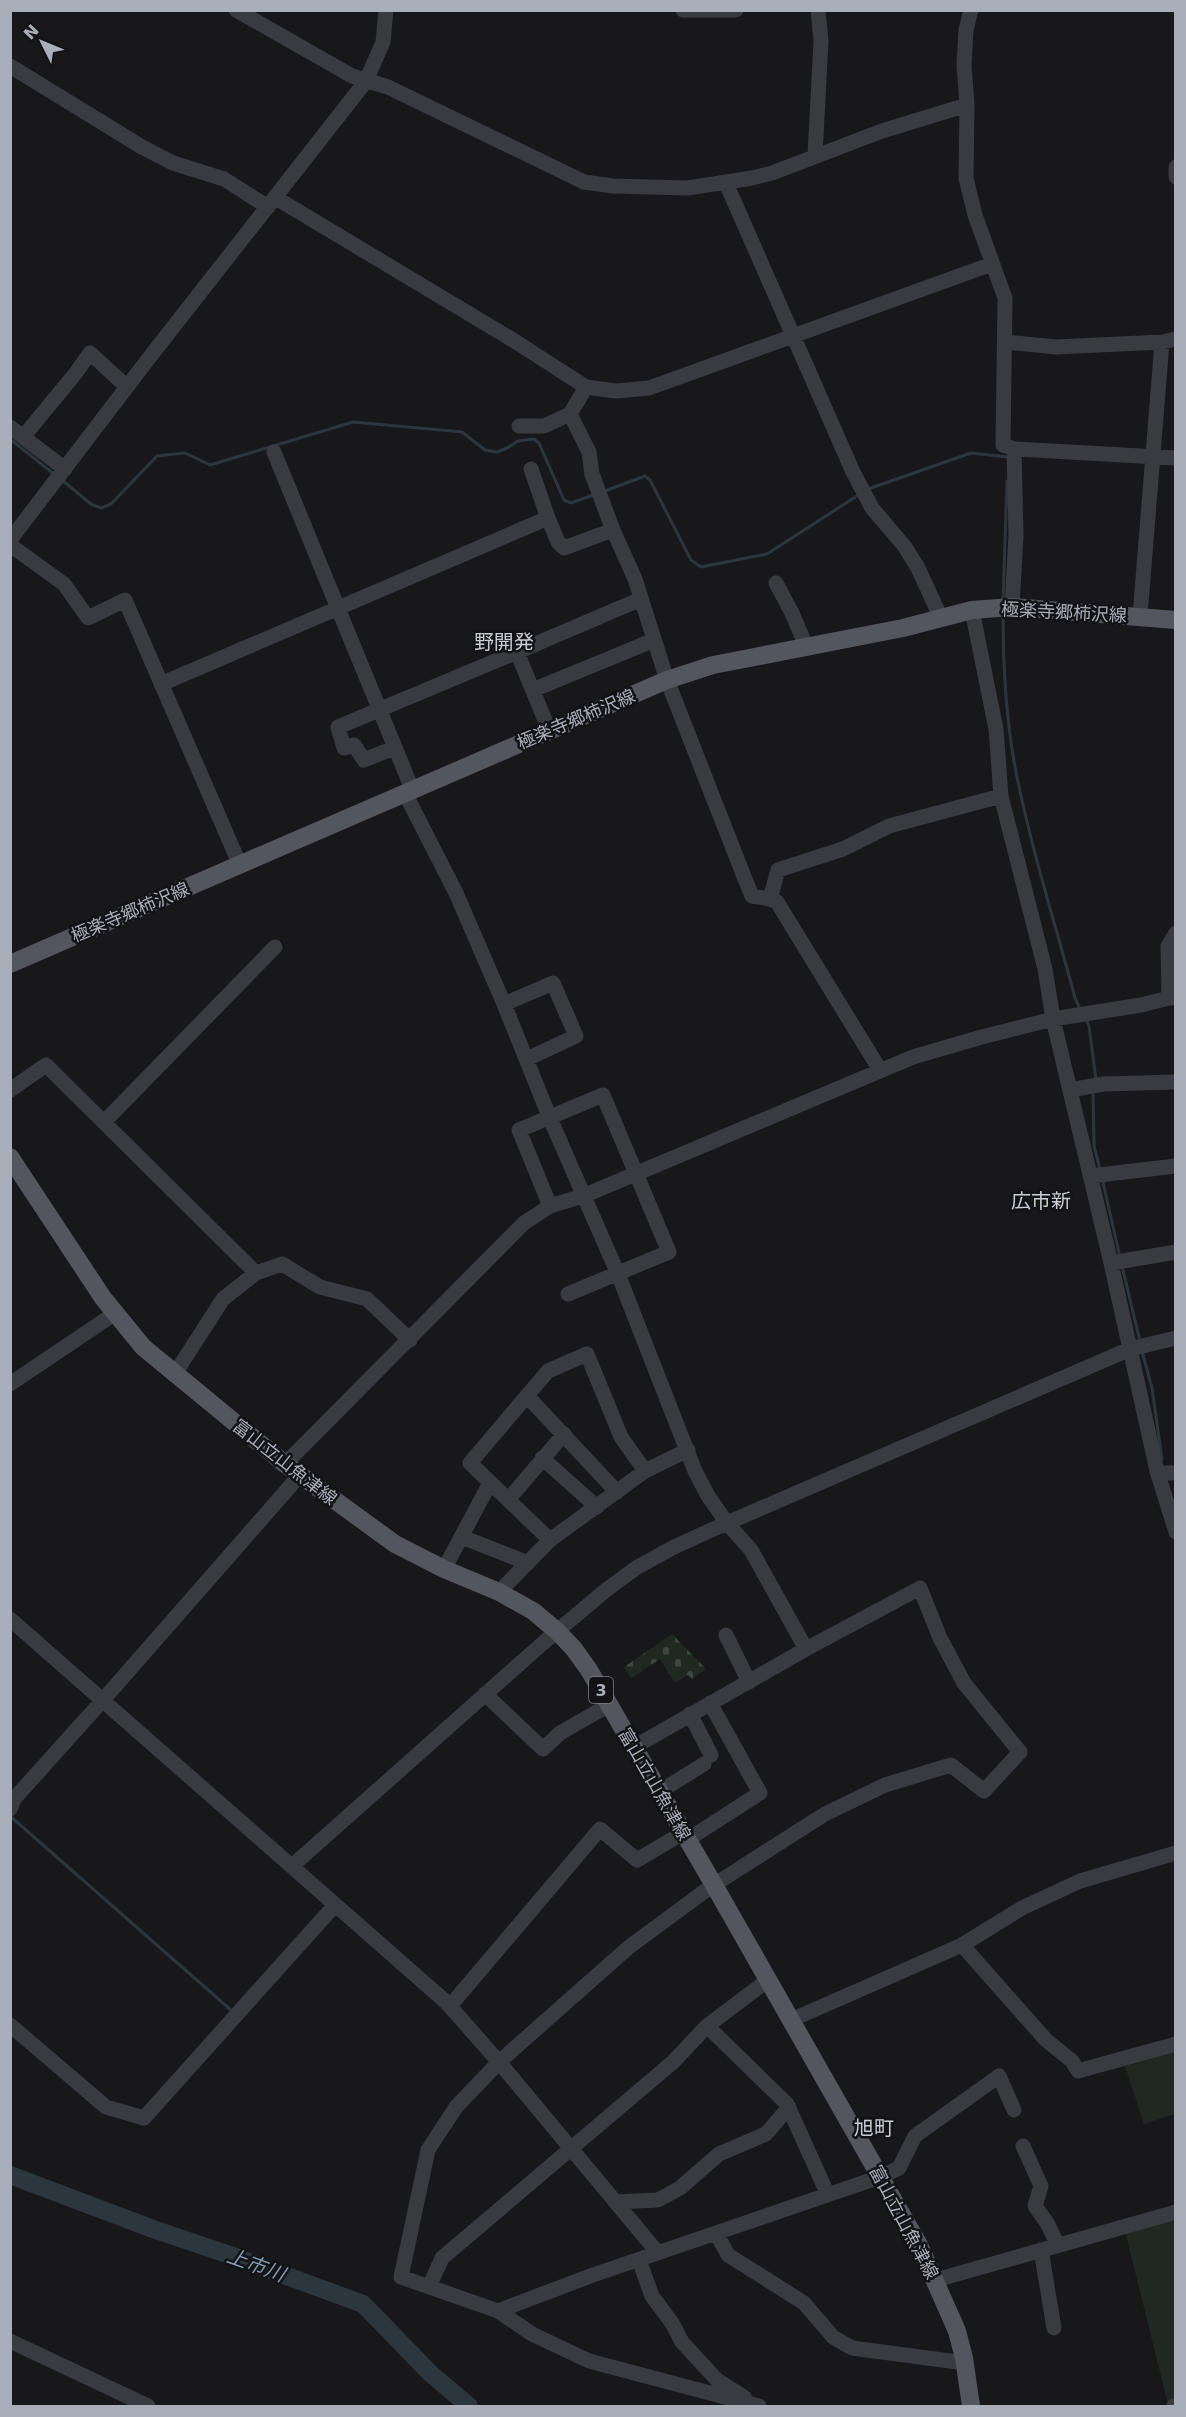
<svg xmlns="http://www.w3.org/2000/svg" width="1186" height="2417" font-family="'DejaVu Sans','Noto Sans JP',sans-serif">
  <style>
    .cemetery { fill: url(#cemetery-stones) }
    .park { fill: #1f2921 }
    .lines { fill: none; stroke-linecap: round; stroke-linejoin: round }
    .stream { stroke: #2c363f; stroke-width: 3 }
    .river { stroke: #2c363f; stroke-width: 18 }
    .minor { stroke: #3a3b41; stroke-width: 15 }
    .major { stroke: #54565f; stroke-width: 18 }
    .labels { text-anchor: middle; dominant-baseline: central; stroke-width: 5; stroke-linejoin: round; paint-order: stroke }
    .shield { fill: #131315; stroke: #7c8089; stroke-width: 1.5 }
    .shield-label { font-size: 16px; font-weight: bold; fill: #a9aebb }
    .street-label { font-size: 18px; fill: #a9aebb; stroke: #131315 }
    .neighbourhood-label { font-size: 20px; fill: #cacdd6; stroke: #131315 }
    .water-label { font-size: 20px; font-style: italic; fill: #7e9ab8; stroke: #131315 }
  </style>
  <defs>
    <pattern id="cemetery-stones" width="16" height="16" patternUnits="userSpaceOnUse" patternTransform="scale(1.5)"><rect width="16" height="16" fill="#1f2921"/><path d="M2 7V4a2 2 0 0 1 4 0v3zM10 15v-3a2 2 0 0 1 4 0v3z" fill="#3d463f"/></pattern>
  </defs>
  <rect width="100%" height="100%" fill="#18181a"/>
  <path class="cemetery" d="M 672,1634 L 706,1669 L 692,1679 L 688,1675 L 675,1683 L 660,1659 L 631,1678 L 624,1667 Z"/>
  <path class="park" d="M 1175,2052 L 1175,2114 L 1144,2124 L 1125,2066 Z
    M 1175,2218 L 1175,2403 L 1168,2404 L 1125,2231 Z"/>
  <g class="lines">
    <path class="stream" d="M 10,439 L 55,475
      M 63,481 L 91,504 L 101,508 L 111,504 L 157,456 L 185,453 L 210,465 L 353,422 L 462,432 L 485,450 L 497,452 L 507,448 L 518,441 L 534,439 L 539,443 L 564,500 L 571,503 L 596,494
      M 868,489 L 971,453 L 1008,457
      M 605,491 L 645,476 L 650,480 L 691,560 L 701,567 L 767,554 L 860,494
      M 1003,601 L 1007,481
      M 1003,613 C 1003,665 1006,721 1016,772 C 1031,848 1055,923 1075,998 L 1081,1011
      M 1086,1019 L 1089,1026 L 1096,1080
      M 1093,1089 L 1094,1146 L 1100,1169
      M 1102,1178 L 1120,1257
      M 1122,1266 L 1140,1341
      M 1142,1351 L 1152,1388 L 1162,1459
      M 10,1816 L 232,2011"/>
    <path class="river" d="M 10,2175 L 153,2229 L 230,2255 L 363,2304 L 430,2373 L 469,2406"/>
    <path class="minor" d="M 236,10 L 352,76 L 388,87 L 584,182 L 613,186 L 688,188 L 752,178 L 772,173 L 882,131 L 967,105
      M 683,10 L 736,10
      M 971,10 L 966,30 L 964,65 L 967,105 L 966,178 L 975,215 L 1005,298 L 1003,445 L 1014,449 L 1016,535 L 1012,607
      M 10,66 L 142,147 L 173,163 L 224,179 L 268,207
      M 815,155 L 821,41 L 818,10
      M 1176,167 L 1176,177
      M 726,183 L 853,472 L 872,508 L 905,547 L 918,568 L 941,618
      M 276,198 L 513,340 L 586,387 L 616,391 L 649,388 L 992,264
      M 1005,342 L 1056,347 L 1162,342 L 1176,339
      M 570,414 L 589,452 L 592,474 L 613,530
      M 519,426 L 544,426 L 570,414 L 586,387
      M 10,427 L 65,469
      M 23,437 L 75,374 L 90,353 L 127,387
      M 1014,449 L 1176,458
      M 274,452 L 410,784 L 409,801 L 456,893 L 504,1004 L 549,1116 L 618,1274 L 695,1471 L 708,1496 L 727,1523 L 751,1550 L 806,1649
      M 531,469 L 548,518
      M 10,540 L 149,358 L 366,81 L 383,42 L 386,10
      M 10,545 L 64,584 L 88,618 L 125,600 L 240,865
      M 776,583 L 792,613 L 806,646
      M 972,610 L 996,729 L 1001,796 L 1045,969 L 1053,1019 L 1111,1263 L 1157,1471 L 1176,1532
      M 1140,616 L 1162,342
      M 161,684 L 548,518 L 558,542 L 564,548 L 613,530 L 635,579 L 667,680 L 745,879 L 752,896 L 770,899
      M 533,690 L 654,640
      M 549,730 L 517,652 L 641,599
      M 394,748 L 364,760 L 354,745 L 344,748 L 338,727 L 517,652
      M 1169,998 L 1168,946 L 1176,933
      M 504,1004 L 553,983 L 576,1036 L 527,1059
      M 880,1070 L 777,902 L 770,899 L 778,870 L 843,849 L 889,826 L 1001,796
      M 10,1090 L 46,1065 L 256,1273
      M 1070,1090 L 1103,1084 L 1176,1082
      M 104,1122 L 275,947
      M 1090,1176 L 1176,1166
      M 550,1206 L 519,1130 L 603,1095 L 669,1252 L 568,1294
      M 1111,1263 L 1176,1252
      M 174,1375 L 223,1299 L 256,1273 L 282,1264 L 320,1287 L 367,1299 L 410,1340
      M 10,1384 L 114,1314
      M 527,1396 L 617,1492
      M 542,1458 L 597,1507
      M 285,1464 L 524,1223 L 550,1206 L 583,1196 L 913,1057 L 978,1038 L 1053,1019 L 1141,1005 L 1169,998 L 1176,998
      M 1158,1473 L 1176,1473
      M 508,1500 L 564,1434
      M 462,1537 L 528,1563
      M 550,1540 L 470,1463 L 548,1371 L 587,1354 L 621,1437 L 645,1471
      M 444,1569 L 490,1483
      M 499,1592 L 550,1540 L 645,1471 L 688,1450
      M 10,1619 L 446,2002 L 499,2062 L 658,2253
      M 726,1635 L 749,1682
      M 485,1694 L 543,1749 L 560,1733 L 609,1705
      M 690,1714 L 711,1755
      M 634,1747 L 806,1649 L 920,1588 L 940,1638 L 964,1683 L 1020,1752 L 984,1791 L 951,1765 L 885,1785 L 825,1814 L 709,1888 L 629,1947 L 499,2062 L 456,2107 L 428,2150 L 401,2277 L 498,2311 L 532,2334 L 589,2361 L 759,2406
      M 659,1792 L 704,1764
      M 10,1809 L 14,1799 L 103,1700 L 300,1475
      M 687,1840 L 760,1793 L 710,1703
      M 292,1866 L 543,1643 L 606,1590 L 636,1568 L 674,1547 L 727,1523 L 1130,1349 L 1176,1338
      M 962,1945 L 1046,2040 L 1072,2061 L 1078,2071 L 1176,2044
      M 450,2006 L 600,1829 L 637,1860 L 683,1833
      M 791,2020 L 962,1945 L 1022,1908 L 1080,1881 L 1176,1853
      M 10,2025 L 106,2107 L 144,2118 L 335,1905
      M 707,2026 L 768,1980
      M 1023,2146 L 1041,2186 L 1035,2206 L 1047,2223 L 1058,2245
      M 616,2202 L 658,2200 L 680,2188 L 719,2154 L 766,2134 L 789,2107
      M 716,2233 L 728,2255 L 804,2303 L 833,2337 L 852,2348 L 965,2363
      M 1041,2250 L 1054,2328
      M 639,2260 L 652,2296 L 672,2323 L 682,2342 L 717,2380 L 744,2397
      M 936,2280 L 1176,2212
      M 429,2287 L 442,2258 L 673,2062 L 707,2026 L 787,2104 L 828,2195
      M 498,2311 L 590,2276 L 880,2177 L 899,2168 L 915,2136 L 999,2076 L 1014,2110
      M 10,2341 L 148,2406
      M 1174,2406 L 1176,2406"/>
    <path class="major" d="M 10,964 L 667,680 L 713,665 L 903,628 L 972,610 L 1012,607 L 1176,620
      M 10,1157 L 103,1298 L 143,1347 L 285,1464 L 395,1544 L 444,1569 L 499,1592 L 533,1611 L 557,1631 L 574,1649 L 589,1670 L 714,1885 L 919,2245 L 957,2331 L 964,2358 L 971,2406"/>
  </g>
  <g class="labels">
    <rect class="shield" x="589" y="1677" width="24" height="26" rx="4.5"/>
    <g class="shield-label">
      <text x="601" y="1690">3</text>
    </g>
    <g class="street-label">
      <text transform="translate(1064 612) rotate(3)">極楽寺郷柿沢線</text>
      <text transform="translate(576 719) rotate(-23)">極楽寺郷柿沢線</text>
      <text transform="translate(130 912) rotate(-23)">極楽寺郷柿沢線</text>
      <text transform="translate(285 1462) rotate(38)">富山立山魚津線</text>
      <text transform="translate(655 1784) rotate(60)">富山立山魚津線</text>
      <text transform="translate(904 2222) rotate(62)">富山立山魚津線</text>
    </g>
    <g class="neighbourhood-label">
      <text x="504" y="642">野開発</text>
      <text x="1041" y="1201">広市新</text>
      <text x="874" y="2128">旭町</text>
    </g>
    <g class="water-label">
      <text transform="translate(256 2265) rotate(20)">上市川</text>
    </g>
  </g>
  <rect width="1186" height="2417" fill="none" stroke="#a9aebb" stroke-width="24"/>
  <g transform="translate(42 42) rotate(313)" stroke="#131315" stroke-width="4.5" paint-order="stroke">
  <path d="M0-4.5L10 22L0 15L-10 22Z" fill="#a9aebb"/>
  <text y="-9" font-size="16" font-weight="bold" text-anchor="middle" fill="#a9aebb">N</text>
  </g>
</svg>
